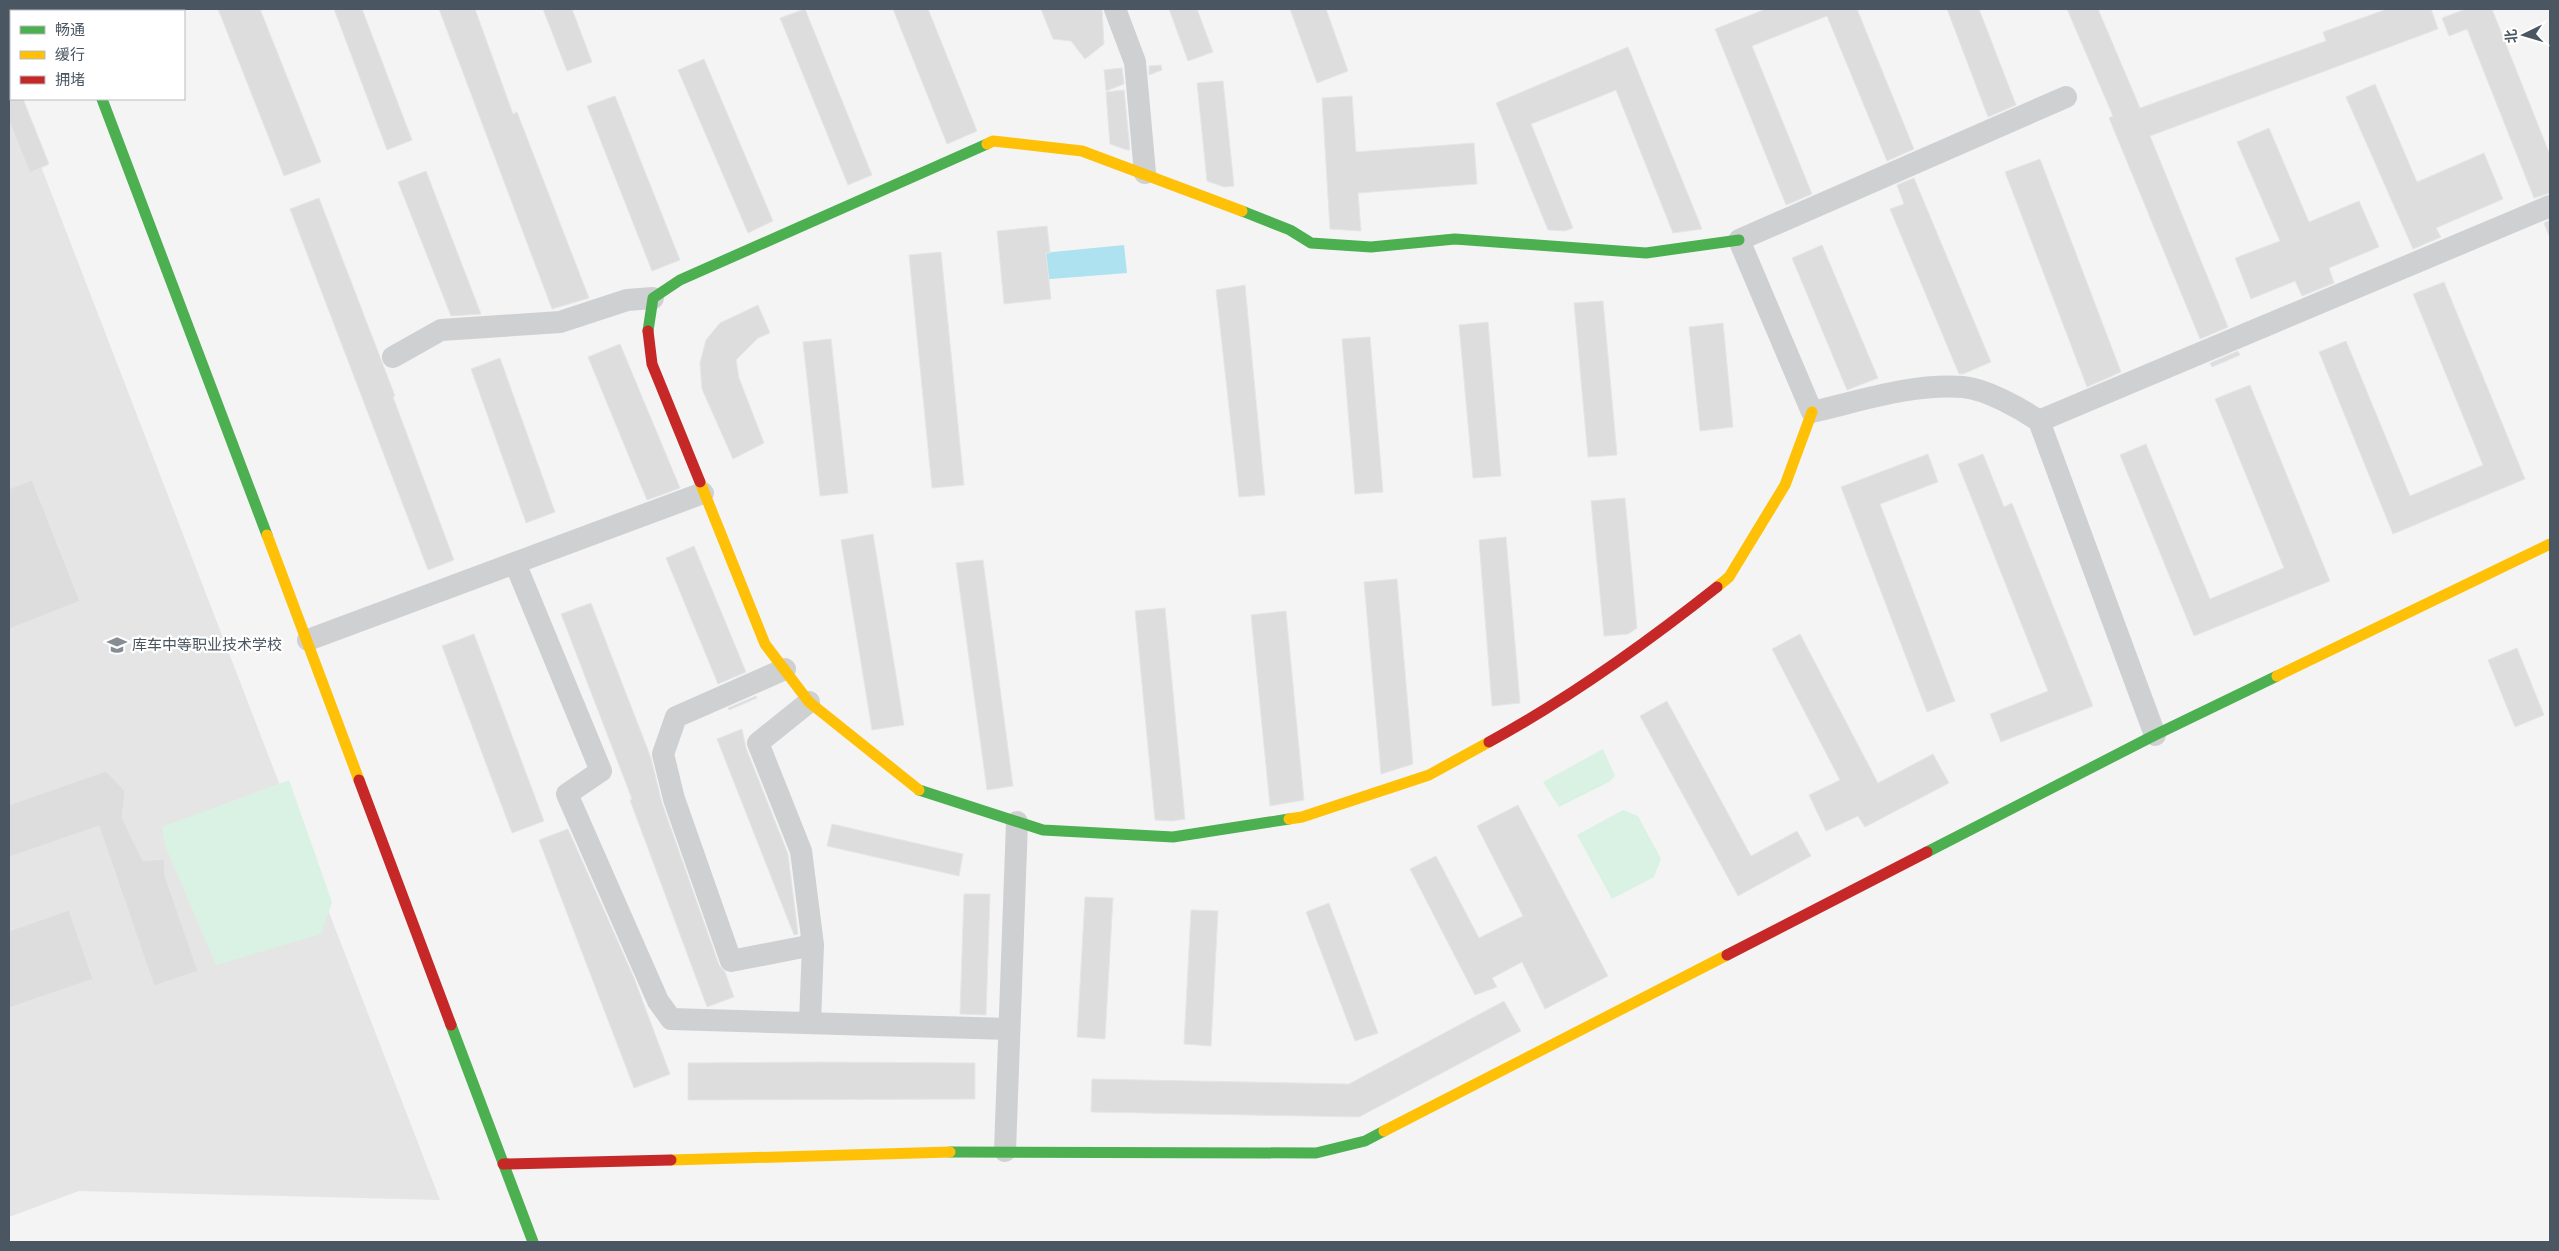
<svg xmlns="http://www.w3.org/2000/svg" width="2559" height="1251" font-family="Cabin,'Noto Sans SC',sans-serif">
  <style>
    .education { fill: #e6e5e6 }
    .green { fill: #d9f2e3 }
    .water { fill: #aee2f0 }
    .building { fill: #ddddde; stroke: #e5e6e7 }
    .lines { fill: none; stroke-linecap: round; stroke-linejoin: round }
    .street { stroke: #ced0d2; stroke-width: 22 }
    .fast { stroke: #4caf50; stroke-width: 11 }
    .slow { stroke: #ffc107; stroke-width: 11 }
    .jam { stroke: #c62828; stroke-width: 11 }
    .labels { text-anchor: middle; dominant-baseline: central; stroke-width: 4.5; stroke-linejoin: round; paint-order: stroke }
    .poi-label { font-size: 15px; fill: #4a5661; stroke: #fff; text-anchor: start }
  </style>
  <rect width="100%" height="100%" fill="#f4f4f4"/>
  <path class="education" d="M 9,82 L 11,99 L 15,99 L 440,1200 L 79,1191 L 9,1217 Z"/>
  <path class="green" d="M 1603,749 L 1615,776 L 1609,782 L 1559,807 L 1543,782 Z
    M 289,780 L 332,902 L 321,934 L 216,965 L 165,845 L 162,827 Z
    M 1623,810 L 1638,816 L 1661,859 L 1654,877 L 1612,899 L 1577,835 Z"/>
  <path class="water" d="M 1124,245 L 1127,273 L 1025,281 L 1022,255 Z"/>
  <path class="building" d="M 218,9 L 260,9 L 321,162 L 284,176 Z
    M 334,9 L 362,9 L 412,140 L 387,150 Z
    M 439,9 L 475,9 L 513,114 L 517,112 L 589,298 L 552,309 Z
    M 543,9 L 572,9 L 592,62 L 567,71 Z
    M 805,9 L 872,175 L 848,185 L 780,18 Z
    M 893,9 L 928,9 L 977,131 L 947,144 Z
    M 1041,9 L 1102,9 L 1104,44 L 1085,59 L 1071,41 L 1053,39 Z
    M 1169,9 L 1197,9 L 1213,52 L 1188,61 Z
    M 1290,9 L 1326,9 L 1348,71 L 1317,83 Z
    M 1766,9 L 1857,9 L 1914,149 L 1887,161 L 1827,16 L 1752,46 L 1812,194 L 1786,205 L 1715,29 Z
    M 1947,9 L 1979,9 L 2016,105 L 1988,117 Z
    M 2067,9 L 2098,9 L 2140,108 L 2326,41 L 2323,32 L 2387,9 L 2431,9 L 2438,29 L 2150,136 L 2228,327 L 2200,339 L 2109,118 L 2113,116 Z
    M 2466,9 L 2492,9 L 2550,155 L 2550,193 L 2534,198 L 2467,29 L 2449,36 L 2442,18 Z
    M 1628,47 L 1702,229 L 1673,233 L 1616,90 L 1531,124 L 1573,228 L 1565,231 L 1548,230 L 1496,103 Z
    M 704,59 L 773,221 L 748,233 L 678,70 Z
    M 1161,65 L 1162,70 L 1149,75 L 1149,66 Z
    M 1122,68 L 1124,84 L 1106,91 L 1104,70 Z
    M 1223,81 L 1234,186 L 1224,187 L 1207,181 L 1197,83 Z
    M 2375,84 L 2417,182 L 2484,153 L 2503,199 L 2436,228 L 2441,237 L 2413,249 L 2346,97 Z
    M 1124,90 L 1130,150 L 1127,150 L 1110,144 L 1106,92 Z
    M 615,96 L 680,260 L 652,271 L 587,106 Z
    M 1352,96 L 1356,152 L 1474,143 L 1477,184 L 1358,193 L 1361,231 L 1330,229 L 1322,98 Z
    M 9,99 L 23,99 L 49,164 L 30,173 L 9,121 Z
    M 2269,128 L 2309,222 L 2359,201 L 2379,247 L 2329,268 L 2334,283 L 2302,296 L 2295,281 L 2251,299 L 2235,258 L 2280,241 L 2237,142 Z
    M 2040,159 L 2121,372 L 2087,387 L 2005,172 Z
    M 426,171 L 481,314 L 451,316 L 398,182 Z
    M 1914,178 L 1991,362 L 1963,374 L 1959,374 L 1890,209 L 1904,204 L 1897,185 Z
    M 319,198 L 395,396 L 393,397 L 454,560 L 428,570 L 290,209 Z
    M 2550,220 L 2550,236 L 2549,236 L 2544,223 Z
    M 1047,226 L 1050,253 L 1046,253 L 1051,299 L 1004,304 L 997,231 Z
    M 1822,245 L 1878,378 L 1847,390 L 1792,258 Z
    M 941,252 L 964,485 L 932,488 L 909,255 Z
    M 2444,282 L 2525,479 L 2393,534 L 2319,352 L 2346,341 L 2410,496 L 2483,465 L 2413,294 Z
    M 1245,285 L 1265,495 L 1239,497 L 1216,290 Z
    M 1603,301 L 1617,455 L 1588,457 L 1574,303 Z
    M 758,305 L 770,333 L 758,338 L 736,360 L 739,378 L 764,443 L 733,459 L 702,389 L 700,363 L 706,340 L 720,323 Z
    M 1488,322 L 1501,476 L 1473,478 L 1459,325 Z
    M 1723,323 L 1733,427 L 1700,431 L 1689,327 Z
    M 1370,337 L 1383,492 L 1355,494 L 1342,339 Z
    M 831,339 L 848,493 L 820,496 L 803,342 Z
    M 620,344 L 680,488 L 647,500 L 588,357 Z
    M 2238,351 L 2240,355 L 2212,367 L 2210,363 Z
    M 500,358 L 555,512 L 526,523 L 471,369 Z
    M 2250,385 L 2330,581 L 2194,636 L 2120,455 L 2146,444 L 2210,599 L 2284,568 L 2215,399 Z
    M 1928,454 L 1938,482 L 1880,504 L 1955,701 L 1927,712 L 1841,487 Z
    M 1983,454 L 2004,507 L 2012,503 L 2093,706 L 2001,742 L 1990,714 L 2048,691 L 1958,464 Z
    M 32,480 L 80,601 L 9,629 L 9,489 Z
    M 1625,498 L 1637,628 L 1628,634 L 1604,636 L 1591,501 Z
    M 873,534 L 904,725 L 872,730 L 841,540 Z
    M 1506,537 L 1520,703 L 1492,706 L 1479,540 Z
    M 694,546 L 746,672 L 718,684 L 666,558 Z
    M 983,560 L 1013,786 L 987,790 L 956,563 Z
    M 1397,579 L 1413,764 L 1381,774 L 1364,582 Z
    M 591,603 L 651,758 L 662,803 L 719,965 L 725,972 L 734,997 L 707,1007 L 630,800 L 632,799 L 561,614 Z
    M 1165,608 L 1185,819 L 1172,821 L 1155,820 L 1135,611 Z
    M 1286,611 L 1304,800 L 1270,806 L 1251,615 Z
    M 474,634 L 544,821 L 512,833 L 442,646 Z
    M 1800,634 L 1878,783 L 1933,754 L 1949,783 L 1865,827 L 1858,816 L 1826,831 L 1809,795 L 1840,780 L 1772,649 Z
    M 2517,648 L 2544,715 L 2515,727 L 2488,660 Z
    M 756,696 L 757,698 L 729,710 L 728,708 Z
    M 1667,701 L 1751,856 L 1797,831 L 1811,856 L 1738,896 L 1640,716 Z
    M 742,729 L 746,748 L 788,854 L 798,934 L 794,935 L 717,739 Z
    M 106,771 L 125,791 L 122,818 L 143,861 L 164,859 L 165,876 L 198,971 L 154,986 L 99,826 L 9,857 L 9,805 Z
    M 1518,805 L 1608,976 L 1545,1009 L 1522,962 L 1492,978 L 1497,987 L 1475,995 L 1410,869 L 1436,856 L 1479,938 L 1523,916 L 1477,826 Z
    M 832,824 L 963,854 L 959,876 L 827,846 Z
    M 568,829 L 634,978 L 670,1074 L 634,1088 L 539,840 Z
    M 964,894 L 990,894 L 986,1015 L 960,1014 Z
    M 1085,897 L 1113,898 L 1105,1039 L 1077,1037 Z
    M 1329,903 L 1378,1033 L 1355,1041 L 1306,912 Z
    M 69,910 L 93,979 L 9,1008 L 9,931 Z
    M 1191,910 L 1218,911 L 1211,1046 L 1184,1044 Z
    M 1504,1001 L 1521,1031 L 1359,1117 L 1091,1112 L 1092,1079 L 1349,1084 Z
    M 817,1062 L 975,1063 L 975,1099 L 688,1100 L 688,1063 Z"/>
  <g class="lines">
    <path class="street" d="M 1115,9 L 1135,62 L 1145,173
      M 2066,97 L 1739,240 L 1812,412 C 1860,401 1913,383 1963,387 C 1986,389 2020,408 2039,421 L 2155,735
      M 393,357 L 441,330 L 560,322 L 627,300 L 653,298
      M 2039,421 L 2550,206
      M 515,563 L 601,771 L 567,794 L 658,1001 L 671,1019 L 1009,1029
      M 308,640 L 703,493
      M 785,669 L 676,717 L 663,754 L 674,799 L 731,961 L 813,945 L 810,1022
      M 809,702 L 758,743 L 801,851 L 813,945
      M 1005,1151 L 1017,822"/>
    <path class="fast" d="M 68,9 L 69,11
      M 102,99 L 267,535
      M 1242,211 L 1290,230 L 1311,243 L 1371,247 L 1455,239 L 1646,253 L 1739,240
      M 648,331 L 653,298 L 680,280 L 987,144
      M 919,790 L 1043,830 L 1173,837 L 1289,819
      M 1927,852 L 2155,735 L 2277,676
      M 451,1025 L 533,1242
      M 950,1152 L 1316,1153 L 1365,1141 L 1384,1131"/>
    <path class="slow" d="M 987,144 L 993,141 L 1082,151 L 1242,211
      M 700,482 L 765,644 L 809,702 L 919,790
      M 267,535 L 359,780
      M 1717,587 L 1729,577 L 1785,485 L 1812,412
      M 2277,676 L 2550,544
      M 1289,819 L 1302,817 L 1429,775 L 1489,742
      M 1384,1131 L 1727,955
      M 671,1160 L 950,1152"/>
    <path class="jam" d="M 648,331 L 652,364 L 700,482
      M 1489,742 C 1570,698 1645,644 1717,587
      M 359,780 L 451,1025
      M 1727,955 L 1927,852
      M 503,1164 L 671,1160"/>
  </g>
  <defs>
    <symbol id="school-bare" viewBox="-9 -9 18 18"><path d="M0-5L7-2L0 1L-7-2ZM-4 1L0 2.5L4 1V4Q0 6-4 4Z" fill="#868d94" stroke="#fff" stroke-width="2.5" paint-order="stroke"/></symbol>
  </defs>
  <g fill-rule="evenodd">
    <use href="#school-bare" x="103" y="631" width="28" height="28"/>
  </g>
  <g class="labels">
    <g class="poi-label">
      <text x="132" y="645">库车中等职业技术学校</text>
    </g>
  </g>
  <rect width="2559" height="1251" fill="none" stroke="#4a5661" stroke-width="20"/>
  <rect x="10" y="10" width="175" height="90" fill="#ffffff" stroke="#b7bbc0"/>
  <rect x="20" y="26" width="25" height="8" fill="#4caf50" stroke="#b7bbc0"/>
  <text x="55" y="35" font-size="15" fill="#4a5661">畅通</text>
  <rect x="20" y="51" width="25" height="8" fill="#ffc107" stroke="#b7bbc0"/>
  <text x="55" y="60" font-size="15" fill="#4a5661">缓行</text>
  <rect x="20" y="76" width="25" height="8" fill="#c62828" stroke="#b7bbc0"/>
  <text x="55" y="85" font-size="15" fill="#4a5661">拥堵</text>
  <g transform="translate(2524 35) rotate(265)" stroke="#ffffff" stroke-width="4" paint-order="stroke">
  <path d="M0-4L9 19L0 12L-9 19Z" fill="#4a5661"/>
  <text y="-8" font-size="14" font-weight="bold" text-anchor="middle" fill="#4a5661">北</text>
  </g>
</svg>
